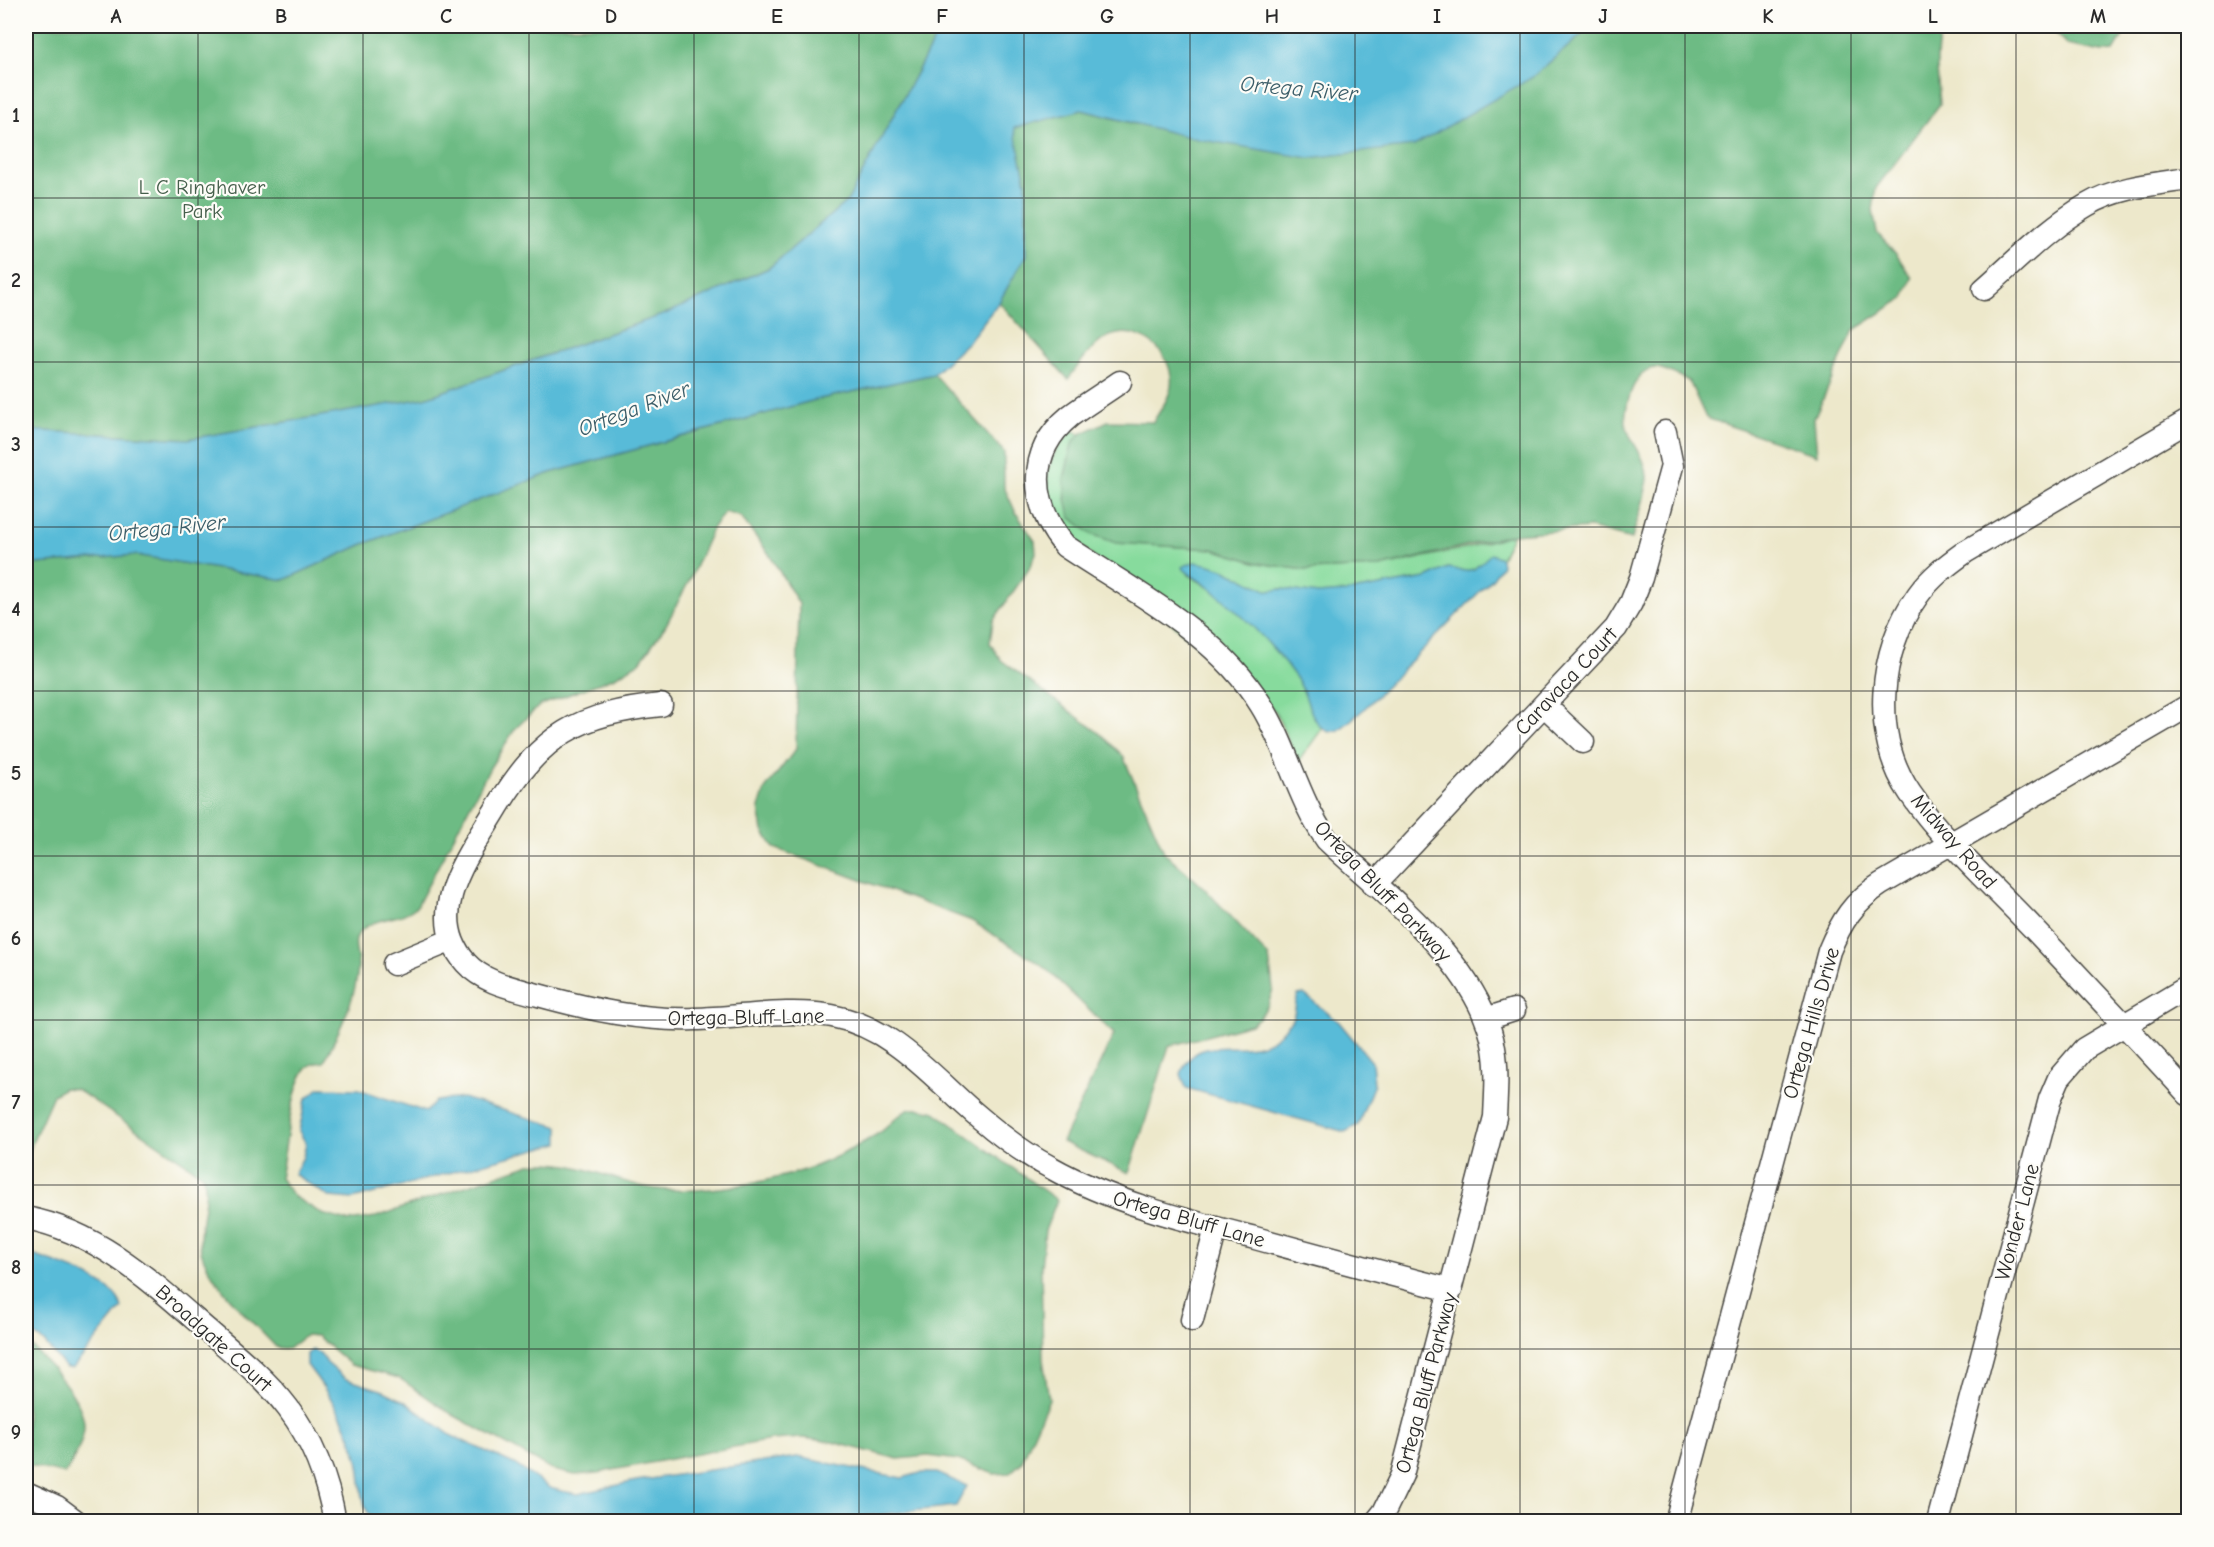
<svg xmlns="http://www.w3.org/2000/svg" width="2214" height="1547" font-family="'Comic Neue',sans-serif">
  <style>
    .green { fill: #87db9d; stroke: #598364; stroke-width: 1.5 }
    .forest { fill: #6dbb84; stroke: #4c7358; stroke-width: 1.5 }
    .water { fill: #59bbd8; stroke: #427382; stroke-width: 1.5 }
    .lines { fill: none; stroke-linecap: round; stroke-linejoin: round }
    .minor-casing { stroke: #484743; stroke-width: 25 }
    .minor { stroke: #fff; stroke-width: 22 }
    .grid { fill: none; stroke: #2b2b2b; stroke-width: 1.5; stroke-opacity: 0.55 }
    .labels { text-anchor: middle; dominant-baseline: central; stroke-width: 4.5; stroke-linejoin: round; paint-order: stroke }
    .park-label { font-size: 21px; fill: #47604d; stroke: #fdfcf7 }
    .street-label { font-size: 21px; fill: #2b2b2b; stroke: #fdfcf7 }
    .water-label { font-size: 22px; font-style: italic; fill: #3b5d68; stroke: #fdfcf7 }
    .neatline { fill: none; stroke: #2b2b2b; stroke-width: 2 }
    .grid-label { font-size: 20px; text-anchor: middle; font-weight: bold; fill: #2b2b2b }
  </style>
  <rect width="100%" height="100%" fill="#fdfcf7"/>
  <filter id="ink" filterUnits="userSpaceOnUse"><feTurbulence type="fractalNoise" baseFrequency=".0167" numOctaves="2"/><feDisplacementMap in="SourceGraphic" scale="12" xChannelSelector="R" yChannelSelector="G"/><feConvolveMatrix kernelMatrix="1 2 1 2 8 2 1 2 1" color-interpolation-filters="sRGB"/></filter>
  <filter id="wash" filterUnits="userSpaceOnUse"><feTurbulence type="fractalNoise" baseFrequency=".008" numOctaves="4" result="noise"/><feDisplacementMap in="SourceGraphic" scale="24" xChannelSelector="R" yChannelSelector="G"/><feGaussianBlur stdDeviation="1.35" result="paint"/><feColorMatrix in="noise" values="0 0 0 0 0 0 0 0 0 0 0 0 0 0 0 0 0 1.4 0 .05"/><feComposite in="paint" operator="in"/></filter>
  <g filter="url(#wash)">
    <rect width="100%" height="100%" fill="#ede8cb"/>
    <path class="green" d="M 1071,430 L 1080,434 L 1072,444 L 1064,479 L 1116,543 L 1213,549 L 1258,563 L 1305,570 L 1380,567 L 1470,547 L 1513,534 L 1501,558 L 1491,555 L 1474,569 L 1465,571 L 1448,568 L 1426,578 L 1346,592 L 1318,594 L 1282,589 L 1268,591 L 1223,569 L 1189,575 C 1228,597 1273,641 1298,680 C 1308,695 1311,713 1322,729 L 1298,762 L 1275,711 L 1077,543 C 1043,506 1034,470 1071,430 Z"/>
    <path class="forest" d="M 26,26 L 948,26 L 938,33 L 848,200 L 769,268 L 665,314 L 425,398 L 188,439 L 26,430 Z
      M 1592,26 L 1943,26 C 1933,51 1938,78 1940,104 L 1876,188 L 1873,210 L 1877,233 L 1896,254 L 1912,278 L 1904,298 L 1854,330 L 1814,419 L 1817,455 L 1706,418 L 1689,381 C 1679,377 1666,368 1655,368 C 1633,369 1621,413 1627,429 C 1633,445 1646,458 1647,476 C 1647,496 1637,519 1632,539 L 1590,528 L 1513,534 L 1380,567 L 1305,570 L 1258,563 L 1213,549 L 1116,543 L 1091,534 L 1070,517 L 1066,499 L 1064,480 L 1072,444 L 1080,434 L 1108,421 L 1153,422 C 1161,409 1174,393 1171,376 C 1167,348 1138,326 1110,336 C 1093,343 1079,365 1068,379 L 999,302 L 1026,255 L 1026,182 L 1013,128 L 1082,110 L 1135,124 L 1531,78 Z
      M 2049,26 L 2125,26 L 2122,38 L 2114,51 L 2102,52 L 2067,45 Z
      M 934,374 L 1004,452 L 1004,487 L 1016,513 L 1035,541 L 1036,553 L 1029,569 L 993,621 L 990,643 L 1001,660 L 1102,735 L 1123,756 L 1164,852 L 1203,887 L 1269,957 L 1273,989 L 1268,1005 L 1260,1017 L 1251,1024 L 1169,1046 L 1129,1173 L 1062,1142 L 1114,1034 L 1043,966 L 972,921 L 774,848 L 763,831 L 759,808 L 765,789 L 796,749 L 799,604 L 769,554 L 741,517 L 725,512 L 713,527 L 691,577 L 666,625 L 640,662 L 615,677 L 539,706 L 515,729 L 491,766 L 417,906 C 401,921 379,916 363,929 C 349,940 359,954 358,967 C 356,1001 338,1032 324,1062 C 316,1063 308,1064 304,1072 C 290,1095 286,1150 280,1178 L 293,1196 L 322,1214 L 348,1221 L 376,1217 L 530,1164 C 572,1158 605,1178 645,1187 C 683,1195 742,1187 780,1177 C 816,1169 849,1152 879,1133 C 889,1127 898,1114 908,1110 C 917,1107 926,1110 935,1112 L 1057,1200 L 1045,1231 L 1041,1267 L 1043,1359 L 1049,1399 L 1021,1463 L 1010,1473 L 994,1474 L 958,1460 L 928,1456 L 898,1459 L 832,1442 L 803,1438 L 771,1440 L 597,1473 L 575,1475 L 553,1470 L 453,1415 L 399,1378 L 351,1365 L 317,1336 L 306,1335 L 288,1349 L 276,1347 C 254,1323 201,1276 200,1243 C 199,1221 210,1195 203,1175 L 76,1089 L 64,1088 L 53,1095 L 26,1156 L 26,565 L 135,555 L 284,580 L 361,545 L 550,473 L 815,400 Z
      M 26,1341 C 44,1359 85,1399 84,1426 C 84,1442 73,1460 65,1474 L 26,1465 Z"/>
    <path class="water" d="M 948,26 L 1592,26 L 1531,78 L 1414,146 L 1309,158 L 1197,139 L 1082,110 L 1014,128 L 1026,182 L 1026,255 L 999,302 L 968,342 L 934,374 L 815,400 L 550,473 L 361,545 L 284,580 L 135,555 L 26,565 L 26,430 L 188,439 L 425,398 L 665,314 L 769,268 L 848,200 L 938,33 Z
      M 1491,554 L 1501,558 L 1502,565 L 1493,578 L 1363,710 L 1339,730 L 1329,732 C 1308,722 1309,696 1297,679 C 1273,645 1243,615 1211,589 C 1201,580 1190,577 1182,567 L 1194,562 L 1206,564 L 1223,569 L 1268,591 L 1282,589 L 1318,594 L 1346,592 L 1426,578 L 1448,568 L 1465,571 L 1474,569 Z
      M 1304,994 L 1339,1022 L 1372,1062 L 1374,1084 L 1358,1125 L 1345,1132 L 1186,1088 L 1181,1074 C 1199,1023 1253,1069 1285,1028 C 1287,1025 1292,1021 1293,1017 C 1296,1010 1295,1002 1298,995 Z
      M 319,1088 L 358,1089 L 426,1112 L 436,1101 L 463,1098 L 559,1127 L 559,1143 L 353,1199 L 329,1197 L 294,1174 L 303,1157 L 306,1144 L 299,1131 L 306,1099 Z
      M 26,1253 C 49,1260 118,1281 122,1308 L 73,1368 L 66,1368 L 44,1342 L 26,1329 Z
      M 312,1350 L 320,1353 L 327,1363 L 346,1379 L 384,1391 L 404,1401 L 452,1436 L 514,1464 L 550,1488 L 561,1491 L 578,1494 L 636,1481 L 797,1457 L 902,1478 L 920,1473 L 937,1473 L 967,1486 L 956,1506 L 868,1516 L 849,1521 L 382,1521 C 375,1520 370,1518 367,1511 C 360,1497 362,1476 358,1460 C 349,1424 329,1393 307,1365 L 307,1354 Z"/>
  </g>
  <g filter="url(#ink)">
    <g class="lines">
      <defs>
        <path id="minor" d="M 1984,289 C 2017,260 2049,227 2087,205 C 2117,187 2155,184 2188,179
          M 1120,382 C 1103,394 1086,404 1070,416 C 1025,453 1031,505 1065,546 C 1134,592 1217,633 1261,705 C 1288,748 1297,798 1327,840 C 1385,895 1481,966 1494,1048 C 1498,1071 1496,1094 1495,1117 L 1402,1475 L 1384,1512 L 1376,1522
          M 2188,421 L 1965,552 C 1947,565 1931,577 1918,595 C 1878,650 1871,736 1910,793 C 1942,840 1993,886 2033,928 C 2085,983 2137,1038 2188,1094
          M 661,705 C 578,714 542,734 498,806 C 471,852 421,912 466,963 C 484,983 513,988 538,995 C 589,1009 641,1021 695,1019 C 740,1018 787,1008 832,1016 C 895,1028 933,1078 979,1117 C 1001,1136 1025,1154 1050,1167 C 1114,1203 1184,1220 1255,1238 C 1320,1256 1385,1273 1451,1290
          M 1544,705 L 1583,742
          M 1374,885 L 1616,628 L 1631,603 L 1641,578 L 1672,466 L 1665,432
          M 394,964 L 452,940
          M 1486,1019 L 1514,1010
          M 26,1218 C 99,1232 152,1282 206,1329 C 235,1354 265,1378 288,1408 C 313,1441 328,1481 335,1522
          M 1192,1320 L 1216,1228
          M 26,1493 L 57,1507 L 77,1522
          M 1676,1522 L 1829,951 C 1841,922 1854,901 1881,884 L 2188,706
          M 1938,1522 L 2050,1099 L 2059,1078 L 2084,1049 L 2188,987"/>
      </defs>
      <use href="#minor" class="minor-casing"/>
      <use href="#minor" class="minor"/>
    </g>
  </g>
  <path class="grid" d="M 198,26 L 198,1522M 363,26 L 363,1522M 529,26 L 529,1522M 694,26 L 694,1522M 859,26 L 859,1522M 1024,26 L 1024,1522M 1190,26 L 1190,1522M 1355,26 L 1355,1522M 1520,26 L 1520,1522M 1685,26 L 1685,1522M 1851,26 L 1851,1522M 2016,26 L 2016,1522M 26,198 L 2188,198M 26,362 L 2188,362M 26,527 L 2188,527M 26,691 L 2188,691M 26,856 L 2188,856M 26,1020 L 2188,1020M 26,1185 L 2188,1185M 26,1349 L 2188,1349"/>
  <g class="labels">
    <g class="park-label">
      <text x="202" y="187">L C Ringhaver<tspan x="202" dy="24">Park</tspan></text>
    </g>
    <g class="street-label">
      <text transform="translate(1566 681) rotate(-47)">Caravaca Court</text>
      <text transform="translate(1954 841) rotate(49)">Midway Road</text>
      <text transform="translate(1383 891) rotate(46)">Ortega Bluff Parkway</text>
      <text transform="translate(746 1017) rotate(-1)">Ortega Bluff Lane</text>
      <text transform="translate(1811 1023) rotate(-74)">Ortega Hills Drive</text>
      <text transform="translate(1189 1219) rotate(16)">Ortega Bluff Lane</text>
      <text transform="translate(2017 1222) rotate(-75)">Wonder Lane</text>
      <text transform="translate(214 1338) rotate(42)">Broadgate Court</text>
      <text transform="translate(1426 1383) rotate(-75)">Ortega Bluff Parkway</text>
    </g>
    <g class="water-label">
      <text transform="translate(1299 89) rotate(5)">Ortega River</text>
      <text transform="translate(634 409) rotate(-21)">Ortega River</text>
      <text transform="translate(167 528) rotate(-6)">Ortega River</text>
    </g>
  </g>
  <rect width="2214" height="1547" fill="none" stroke="#fdfcf7" stroke-width="66"/>
  <rect x="33" y="33" width="2148" height="1481" class="neatline"/>
  <g class="grid-label">
    <text x="116" y="23">A</text>
    <text x="281" y="23">B</text>
    <text x="446" y="23">C</text>
    <text x="611" y="23">D</text>
    <text x="777" y="23">E</text>
    <text x="942" y="23">F</text>
    <text x="1107" y="23">G</text>
    <text x="1272" y="23">H</text>
    <text x="1437" y="23">I</text>
    <text x="1603" y="23">J</text>
    <text x="1768" y="23">K</text>
    <text x="1933" y="23">L</text>
    <text x="2098" y="23">M</text>
    <text x="16" y="122">1</text>
    <text x="16" y="287">2</text>
    <text x="16" y="451">3</text>
    <text x="16" y="616">4</text>
    <text x="16" y="780">5</text>
    <text x="16" y="945">6</text>
    <text x="16" y="1109">7</text>
    <text x="16" y="1274">8</text>
    <text x="16" y="1439">9</text>
  </g>
</svg>
